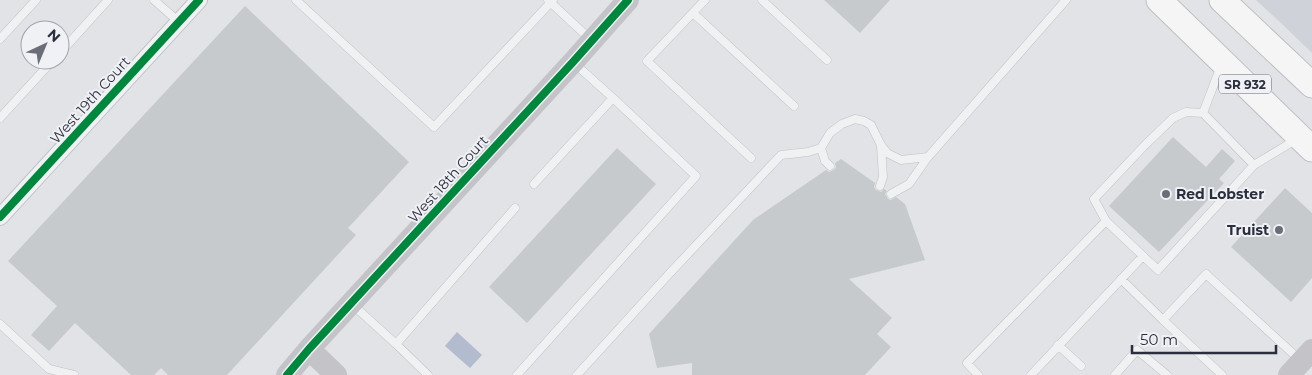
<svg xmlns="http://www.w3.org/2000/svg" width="1312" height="375" font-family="Montserrat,sans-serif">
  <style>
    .built { fill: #d0d2d9 }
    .water { fill: #b3bcce }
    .building { fill: #c7cacd }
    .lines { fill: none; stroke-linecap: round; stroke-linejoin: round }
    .lane-casing { stroke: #c0c1c4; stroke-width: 9 }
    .street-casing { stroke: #c0c1c4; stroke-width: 18 }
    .primary-casing { stroke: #bec0c3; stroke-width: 27 }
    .lane { stroke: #f0f1f3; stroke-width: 8 }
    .street { stroke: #f0f1f3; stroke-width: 16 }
    .secondary { stroke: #c3c3c8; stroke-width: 22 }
    .primary { stroke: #f5f5f6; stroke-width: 25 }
    .cycleway-casing { stroke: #eff1f5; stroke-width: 11 }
    .cycleway { stroke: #00873e; stroke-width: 8 }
    .poi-dot { fill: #6b6d78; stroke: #eff1f5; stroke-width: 2 }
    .labels { text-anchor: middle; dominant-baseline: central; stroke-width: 4; stroke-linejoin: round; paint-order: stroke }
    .shield { fill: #eff1f5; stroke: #666874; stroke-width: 1 }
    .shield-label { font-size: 12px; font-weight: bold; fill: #2b2e3d }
    .street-label { font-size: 14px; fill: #2b2e3d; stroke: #eff1f5 }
    .poi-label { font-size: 14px; font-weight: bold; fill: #2b2e3d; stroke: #eff1f5; text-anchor: start }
  </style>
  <rect width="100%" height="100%" fill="#e1e3e6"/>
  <path class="built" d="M 1256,0 L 1312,0 L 1312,53 L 1281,23 Z"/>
  <path class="water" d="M 457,332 L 482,355 L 470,368 L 445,346 Z"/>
  <path class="building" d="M 824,0 L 890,0 L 860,33 Z
    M 245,6 L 409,162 L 348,228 L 356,235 L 227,375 L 168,375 L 161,368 L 154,375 L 131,375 L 75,323 L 49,351 L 31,335 L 57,306 L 8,261 Z
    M 1173,137 L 1206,167 L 1222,149 L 1235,161 L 1219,179 L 1224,183 L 1159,252 L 1109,206 Z
    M 617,148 L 656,184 L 527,323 L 489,287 Z
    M 841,159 L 875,183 L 874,187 L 876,190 L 881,192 L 884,189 L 887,191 L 885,194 L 888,199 L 891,200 L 896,197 L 905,204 L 925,260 L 849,279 L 892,318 L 877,334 L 891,347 L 865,375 L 692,375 L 692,363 L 657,368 L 649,334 L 753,220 L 826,170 L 829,172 L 834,170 L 836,167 L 835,163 Z
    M 1285,188 L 1312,213 L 1312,278 L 1291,302 L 1231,247 Z"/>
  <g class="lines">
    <defs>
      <path id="lane" d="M 154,0 L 179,22
        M 296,0 L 434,127 L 553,0
        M 548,0 L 590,39
        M 705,0 L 647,61 L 751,158
        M 762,0 L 827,60
        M 693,13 L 794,106
        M 0,39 L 36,0
        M 60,53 L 108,0
        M 574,63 L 613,98
        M 1203,113 L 1221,66
        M 0,118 L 53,60
        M 821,148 L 825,161 L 830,166
        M 880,186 L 883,177 L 881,146
        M 891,194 L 909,184 L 928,157 L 1066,0
        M 1106,221 L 1094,199 L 1145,145 L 1173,118 L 1186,112 L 1203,113 L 1254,165
        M 1143,256 L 1158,270 L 1254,165 L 1297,139
        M 1121,279 L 1163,320
        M 353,305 L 396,344 L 428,375
        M 0,324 L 49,369 L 74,375
        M 396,344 L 515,208
        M 1058,345 L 1081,366
        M 517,375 L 696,176 L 613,98 L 534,184
        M 577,375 L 669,274 L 781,155 L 808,152 L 821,148 L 830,133 L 842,124 L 855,119 L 864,121 L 871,125 L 881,145 L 887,153 L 901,160 L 928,157
        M 978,375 L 967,363 L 1106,221 L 1143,256 L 1031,375
        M 1115,375 L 1137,350 L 1167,375
        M 1222,375 L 1163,320 L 1206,274 L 1300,360"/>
      <path id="street" d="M 0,217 L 199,0"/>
      <path id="primary" d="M 1159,0 L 1312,149
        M 1222,0 L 1312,85"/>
    </defs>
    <use href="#lane" class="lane-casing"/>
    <use href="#street" class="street-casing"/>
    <use href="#primary" class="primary-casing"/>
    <use href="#lane" class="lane"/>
    <use href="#street" class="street"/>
    <path class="secondary" d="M 309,349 L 336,375
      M 287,375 L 309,349 L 573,62 L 628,0
      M 1289,375 L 1312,350"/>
    <use href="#primary" class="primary"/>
    <defs>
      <path id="cycleway" d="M 0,217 L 199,0
        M 287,375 L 309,349 L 573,62 L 628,0"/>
    </defs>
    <use href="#cycleway" class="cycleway-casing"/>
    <use href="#cycleway" class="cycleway"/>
  </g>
  <g class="poi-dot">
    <circle cx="1166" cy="194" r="5"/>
    <circle cx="1279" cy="230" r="5"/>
  </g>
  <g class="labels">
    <rect class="shield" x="1219" y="74.5" width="52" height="19" rx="4"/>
    <g class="shield-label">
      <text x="1245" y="84">SR 932</text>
    </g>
    <g class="street-label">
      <text transform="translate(90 100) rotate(-48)">West 19th Court</text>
      <text transform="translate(448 179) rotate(-48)">West 18th Court</text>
    </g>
    <g class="poi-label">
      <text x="1176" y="194">Red Lobster</text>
      <text x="1269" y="230" text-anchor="end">Truist</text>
    </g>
  </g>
  <g transform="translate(45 45) rotate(44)"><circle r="24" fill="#eff1f5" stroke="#a1a3ab"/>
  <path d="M0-4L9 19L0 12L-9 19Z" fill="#6b6d78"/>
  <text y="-8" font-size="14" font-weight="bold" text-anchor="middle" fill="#2b2e3d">N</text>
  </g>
  <path d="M1132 345v8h144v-8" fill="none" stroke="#2b2e3d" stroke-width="2.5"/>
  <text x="1140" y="345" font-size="15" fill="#2b2e3d" stroke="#eff1f5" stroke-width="4" paint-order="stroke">50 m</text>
</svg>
